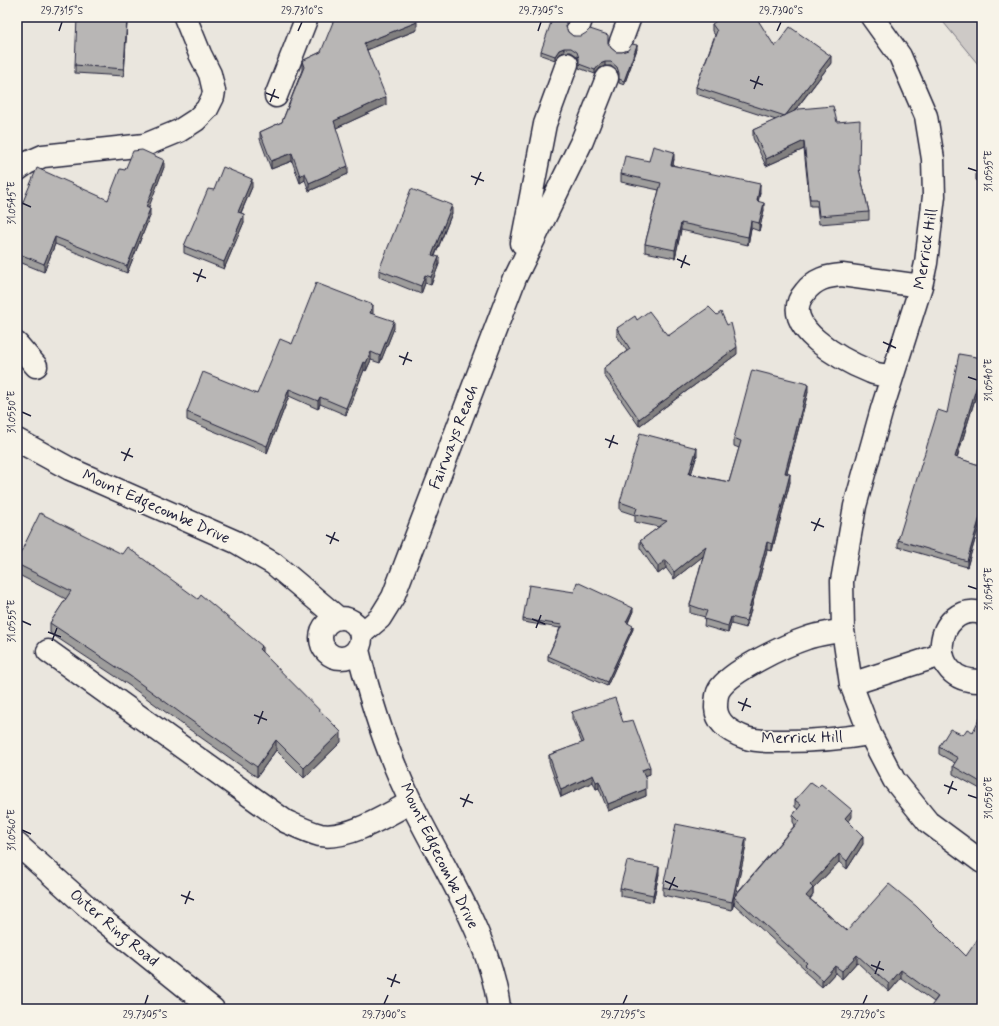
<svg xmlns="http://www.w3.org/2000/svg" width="999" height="1026" font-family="Mynerve,sans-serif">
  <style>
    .green { fill: #cdc9c6; stroke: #787680 }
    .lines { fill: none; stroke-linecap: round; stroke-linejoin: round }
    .street-casing { stroke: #22223b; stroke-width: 25 }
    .secondary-casing { stroke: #22223b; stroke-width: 25 }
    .highway-casing { stroke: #22223b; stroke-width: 25 }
    .street { stroke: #f7f3e8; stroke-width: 22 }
    .secondary { stroke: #f7f3e8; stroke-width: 22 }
    .highway { stroke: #f7f3e8; stroke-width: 22 }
    .wall { fill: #9e9d9c; stroke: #22223b }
    .shaded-wall { fill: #817f7f; stroke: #22223b }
    .building { fill: #b8b6b5; stroke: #22223b }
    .ticks { fill: none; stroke: #22223b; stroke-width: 1.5 }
    .labels { text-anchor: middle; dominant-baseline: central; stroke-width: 3.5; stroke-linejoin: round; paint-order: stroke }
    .street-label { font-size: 16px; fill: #22223b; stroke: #f7f3e8 }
    .neatline { fill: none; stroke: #22223b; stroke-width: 1.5 }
    .ticks-label { font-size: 10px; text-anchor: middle; fill: #22223b }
  </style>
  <rect width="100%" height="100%" fill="#eae6de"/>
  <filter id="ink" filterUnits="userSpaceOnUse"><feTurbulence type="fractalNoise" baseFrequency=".025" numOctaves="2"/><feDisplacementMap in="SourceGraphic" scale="8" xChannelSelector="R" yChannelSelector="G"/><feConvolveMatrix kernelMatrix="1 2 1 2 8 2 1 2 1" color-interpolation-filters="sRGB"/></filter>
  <g filter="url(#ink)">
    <path class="green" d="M 939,17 L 982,17 L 982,69 Z"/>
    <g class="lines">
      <defs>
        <path id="street" d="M 872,17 L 900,56 L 926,116 L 933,159 L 934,196 L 926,263 L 921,286 L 882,409 L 855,506 L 842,581 L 843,630 L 851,684 L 870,734 L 894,780 L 928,822 L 982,862
          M 578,28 L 582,17
          M 620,44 L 630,17
          M 276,96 L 307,17
          M 17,170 L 27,163 L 43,156 L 145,145 L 179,131 L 196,120 L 207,109 L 213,97 L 214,91 L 210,74 L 200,54 L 185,17
          M 522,243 L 545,124 L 567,64
          M 17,344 L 36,366
          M 892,376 C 885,375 877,375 871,372 C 846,362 775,326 805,292 C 815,279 827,276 842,275 L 921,286
          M 982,613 C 935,601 922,684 982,681
          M 843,630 C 831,633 818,634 807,638 C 786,645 730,671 719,690 C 716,695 716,702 716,708 C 717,724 732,733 746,738 C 758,742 773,741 785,741 C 814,741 841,739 870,734
          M 361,634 L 380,618 L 393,597 L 515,278 L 582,141 L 607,78
          M 48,651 L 285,821 C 296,826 308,832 320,835 C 348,840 387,815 411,802
          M 851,684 L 941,655"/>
        <path id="secondary" d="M 17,440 L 70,469 L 236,542 L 274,564 L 338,618
          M321 638a20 20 0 1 1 40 0a20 20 0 1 1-40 0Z
          M 358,650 C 371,703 387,754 412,804 C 443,868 491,938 499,1009"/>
        <path id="highway" d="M 17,844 L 100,918 L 213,1009"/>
      </defs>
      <use href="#street" class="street-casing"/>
      <use href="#secondary" class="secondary-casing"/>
      <use href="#highway" class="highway-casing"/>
      <use href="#street" class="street"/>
      <use href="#secondary" class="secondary"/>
      <use href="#highway" class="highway"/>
    </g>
    <path class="wall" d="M 127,21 L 124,76 L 75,73 L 75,65 Z
      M 712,24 L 775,47 L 831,63 L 794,112 L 837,122 L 859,169 L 869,212 L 869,220 L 819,224 L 817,206 L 810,206 L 804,149 L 766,166 L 753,138 L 753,130 L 776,120 L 696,94 L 696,87 L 715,35 L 712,31 Z
      M 566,27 L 568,32 L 573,36 L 608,43 L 611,48 L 616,52 L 622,52 L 637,49 L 624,85 L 619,83 L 619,76 L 617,71 L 611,66 L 605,66 L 600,68 L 595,74 L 579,68 L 579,61 L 577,56 L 571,52 L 564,52 L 559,54 L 555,60 L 541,55 L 541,51 Z
      M 417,30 L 367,50 L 386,105 L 336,128 L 348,174 L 309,191 L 305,180 L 300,183 L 292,161 L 271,169 L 260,139 L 260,132 L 282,122 L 302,70 L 302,61 L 321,52 Z
      M 674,159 L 673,165 L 760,192 L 758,201 L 764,210 L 759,231 L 751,228 L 748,245 L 681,230 L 675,258 L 645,252 L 645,244 L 659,190 L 621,182 L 621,174 L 649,161 Z
      M 164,167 L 148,208 L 150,216 L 127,273 L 55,244 L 44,272 L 17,261 L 17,216 L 108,200 L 125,170 Z
      M 982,167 L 982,186 L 976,180 L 976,173 Z
      M 252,187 L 241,213 L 244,222 L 224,269 L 184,253 L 184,246 L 214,190 Z
      M 452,213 L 435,256 L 439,264 L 431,285 L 425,283 L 421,294 L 379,277 L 379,270 Z
      M 373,313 L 372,314 L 394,328 L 380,363 L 371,360 L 366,371 L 364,370 L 346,415 L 320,404 L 318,409 L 289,396 L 267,453 L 187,420 L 187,412 L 257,394 L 292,344 Z
      M 637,320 L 668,336 L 737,354 L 639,426 L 604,375 L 604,368 L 627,351 L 617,336 L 617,328 Z
      M 982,376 L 957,458 L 982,466 L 982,516 L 967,567 L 898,547 L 898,540 L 947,413 Z
      M 808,392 L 787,473 L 790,482 L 772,551 L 767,550 L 746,628 L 731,624 L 728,633 L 704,626 L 705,617 L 690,613 L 690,605 L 703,556 L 674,579 L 666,568 L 658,574 L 640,548 L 640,541 L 659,527 L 635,522 L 635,515 L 620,510 L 620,502 L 697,455 L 691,474 L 729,482 L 739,448 L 734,446 L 734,438 Z
      M 17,560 L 262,652 L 341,742 L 304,778 L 276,750 L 257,777 L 186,727 L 130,686 L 50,633 L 50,623 L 66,599 L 17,574 Z
      M 633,611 L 628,623 L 633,629 L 607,686 L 548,660 L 548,656 L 560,628 L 523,622 L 523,619 Z
      M 572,712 L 623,722 L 650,774 L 644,776 L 646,796 L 608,811 L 599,788 L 596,789 L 593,782 L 561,797 L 549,762 L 549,755 L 582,743 L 572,719 Z
      M 982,718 L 982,790 L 953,774 L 953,766 L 955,763 L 939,754 L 939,747 L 963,735 L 973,732 Z
      M 795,800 L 852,817 L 849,821 L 863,844 L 847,869 L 839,862 L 813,889 L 813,895 L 810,899 L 847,931 L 966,956 L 934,1002 L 901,978 L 889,992 L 857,962 L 842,979 L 835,973 L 822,987 L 805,972 L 805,969 L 734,904 L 734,902 L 732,910 L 663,895 L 663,887 L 746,846 L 735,895 L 795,825 L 793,822 L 793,815 L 798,809 L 795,807 Z
      M 659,874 L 653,902 L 620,896 L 620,888 Z"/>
    <path class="shaded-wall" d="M 127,17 L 127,21 L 124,76 L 124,69 Z
      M 417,22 L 417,30 L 364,51 L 364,43 Z
      M 637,45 L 637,49 L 624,85 L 624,81 Z
      M 564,48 L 564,52 L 559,54 L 555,60 L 555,56 L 559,50 Z
      M 831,56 L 831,63 L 785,123 L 785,116 Z
      M 605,62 L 605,66 L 600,68 L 595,74 L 595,70 L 600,64 Z
      M 386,97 L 386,105 L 334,129 L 334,121 Z
      M 804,141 L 804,149 L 766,166 L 766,159 Z
      M 674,152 L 674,159 L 671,173 L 671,165 Z
      M 292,153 L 292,161 L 271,169 L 271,161 Z
      M 164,160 L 164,167 L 146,215 L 146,207 Z
      M 348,166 L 348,174 L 309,191 L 309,183 Z
      M 305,173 L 305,180 L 300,183 L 300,176 Z
      M 252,179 L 252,187 L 238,219 L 238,212 Z
      M 760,184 L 760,192 L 757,209 L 757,201 Z
      M 764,203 L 764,210 L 759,231 L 759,223 Z
      M 452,205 L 452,213 L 432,262 L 432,255 Z
      M 150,209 L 150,216 L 127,273 L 127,266 Z
      M 244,214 L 244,222 L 224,269 L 224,262 Z
      M 751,221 L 751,228 L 748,245 L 748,237 Z
      M 681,223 L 681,230 L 675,258 L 675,250 Z
      M 55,237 L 55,244 L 44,272 L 44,264 Z
      M 439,257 L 439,264 L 431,285 L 431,277 Z
      M 425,275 L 425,283 L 421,294 L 421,286 Z
      M 373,305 L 373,313 L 370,320 L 370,313 Z
      M 394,321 L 394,328 L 380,363 L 380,356 Z
      M 737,347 L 737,354 L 639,426 L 639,419 Z
      M 371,352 L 371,360 L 366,371 L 366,363 Z
      M 364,362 L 364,370 L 346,415 L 346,408 Z
      M 982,369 L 982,376 L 955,464 L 955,457 Z
      M 808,384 L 808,392 L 785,480 L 785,473 Z
      M 289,389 L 289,396 L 267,453 L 267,446 Z
      M 320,397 L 320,404 L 318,409 L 318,401 Z
      M 697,448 L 697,455 L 689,481 L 689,474 Z
      M 790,474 L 790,482 L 772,551 L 772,544 Z
      M 982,510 L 982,516 L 967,567 L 967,561 Z
      M 767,542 L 767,550 L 746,628 L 746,621 Z
      M 706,546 L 706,554 L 674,579 L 674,572 Z
      M 666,560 L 666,568 L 658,574 L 658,566 Z
      M 633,608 L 633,611 L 626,626 L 626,622 Z
      M 731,617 L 731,624 L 728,633 L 728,626 Z
      M 633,626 L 633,629 L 607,686 L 607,682 Z
      M 262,646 L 262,656 L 259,649 Z
      M 341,732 L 341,742 L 304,778 L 304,768 Z
      M 276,740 L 276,750 L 257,777 L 257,767 Z
      M 650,767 L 650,774 L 642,777 L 642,770 Z
      M 593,775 L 593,782 L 561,797 L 561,790 Z
      M 599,781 L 599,788 L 596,789 L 596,782 Z
      M 646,789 L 646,796 L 608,811 L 608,804 Z
      M 852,810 L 852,817 L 845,825 L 845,818 Z
      M 863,836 L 863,844 L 847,869 L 847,861 Z
      M 746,838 L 746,846 L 735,898 L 734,897 L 734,902 L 732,910 L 732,902 Z
      M 839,854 L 839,862 L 813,889 L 813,895 L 806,904 L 806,896 L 810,885 Z
      M 659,867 L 659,874 L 653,902 L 653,895 Z
      M 857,955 L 857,962 L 842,979 L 842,971 Z
      M 835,966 L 835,973 L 822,987 L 822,980 Z
      M 901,970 L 901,978 L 889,992 L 889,984 Z"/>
    <path class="building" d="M 77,17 L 127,17 L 124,69 L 75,65 Z
      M 335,17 L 415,17 L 417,22 L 364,43 L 386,97 L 334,121 L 348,166 L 309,183 L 305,173 L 300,176 L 292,153 L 271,161 L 260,132 L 282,122 L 304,67 L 302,61 L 321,52 Z
      M 553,17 L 557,17 L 566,20 L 566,27 L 568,32 L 573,36 L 581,36 L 586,33 L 590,29 L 608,35 L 608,43 L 611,48 L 616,52 L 622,52 L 628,50 L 632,44 L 637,45 L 624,81 L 619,79 L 619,73 L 617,67 L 611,62 L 605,62 L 600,64 L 595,70 L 579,64 L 579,58 L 577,52 L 571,48 L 564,48 L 559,50 L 555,56 L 541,51 Z
      M 722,17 L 756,17 L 775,47 L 790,27 L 831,56 L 785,116 L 696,87 L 717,31 L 712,24 Z
      M 833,106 L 837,122 L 860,120 L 859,169 L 869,212 L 819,216 L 817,199 L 810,199 L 804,141 L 766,159 L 753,130 L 799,109 Z
      M 653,146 L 674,152 L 671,165 L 760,184 L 757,201 L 764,203 L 759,223 L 751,221 L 748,237 L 681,223 L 675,250 L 645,244 L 661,183 L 621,174 L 625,156 L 649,161 Z
      M 142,150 L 164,160 L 146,207 L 150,209 L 127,266 L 55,237 L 44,264 L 17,253 L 17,216 L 37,168 L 108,200 L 120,169 L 125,170 L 133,151 Z
      M 223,167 L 252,179 L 238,212 L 244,214 L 224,262 L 184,246 L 208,189 L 214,190 Z
      M 982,167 L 982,178 L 976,173 Z
      M 411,189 L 452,205 L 432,255 L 439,257 L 431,277 L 425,275 L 421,286 L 379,270 Z
      M 316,283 L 373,305 L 370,313 L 394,321 L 380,356 L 371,352 L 366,363 L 364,362 L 346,408 L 320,397 L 318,401 L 289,389 L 267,446 L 187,412 L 203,372 L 257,394 L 280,339 L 292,344 Z
      M 709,307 L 717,315 L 721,312 L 727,325 L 731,323 L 737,347 L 639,419 L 604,368 L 630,349 L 617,328 L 635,316 L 637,320 L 649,311 L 668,336 Z
      M 959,354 L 982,358 L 982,369 L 955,457 L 982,466 L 982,510 L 967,561 L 898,540 L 938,410 L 947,413 Z
      M 752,370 L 808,384 L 785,473 L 790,474 L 772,544 L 767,542 L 746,621 L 731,617 L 728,626 L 704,619 L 707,611 L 690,605 L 706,546 L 674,572 L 666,560 L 658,566 L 640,541 L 667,521 L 635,514 L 637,508 L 620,502 L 640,433 L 697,448 L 689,474 L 729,482 L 741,441 L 734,438 Z
      M 40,513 L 122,554 L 127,547 L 198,599 L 201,595 L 262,646 L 259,649 L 341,732 L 304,768 L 276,740 L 257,767 L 186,717 L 130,676 L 50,623 L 71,591 L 17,564 L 17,560 Z
      M 577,582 L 633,608 L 626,622 L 633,626 L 607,682 L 548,656 L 562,625 L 523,619 L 529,585 L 574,592 Z
      M 615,698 L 623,722 L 633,720 L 650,767 L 642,770 L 646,780 L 646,789 L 608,804 L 599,781 L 596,782 L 593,775 L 561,790 L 549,755 L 584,742 L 572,712 Z
      M 980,717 L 982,718 L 982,783 L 953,766 L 958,758 L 939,747 L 950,729 L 963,735 L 967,729 L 973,732 Z
      M 811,782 L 818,787 L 821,784 L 852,810 L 845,818 L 863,836 L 847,861 L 839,854 L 810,885 L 813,888 L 806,896 L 847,931 L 889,884 L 916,906 L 966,956 L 982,933 L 982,1009 L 929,1009 L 938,997 L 901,970 L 889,984 L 857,955 L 842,971 L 835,966 L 822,980 L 805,965 L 807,963 L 734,897 L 799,821 L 793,815 L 801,805 L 795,800 Z
      M 676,824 L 746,838 L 732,902 L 663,887 Z
      M 627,861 L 659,867 L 653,895 L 620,888 Z"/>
  </g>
  <path class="ticks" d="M 59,31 L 62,22M 298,31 L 302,22M 538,31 L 541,22M 777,31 L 781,22M 750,80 L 763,85M 754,89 L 759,76M 266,93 L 279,98M 270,102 L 275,89M 968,168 L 977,171M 471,176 L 484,181M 475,185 L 481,172M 22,203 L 31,207M 677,259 L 690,265M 681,268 L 686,255M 193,273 L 206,278M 197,282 L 202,269M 883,342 L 896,348M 887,352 L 892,339M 399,356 L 412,361M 403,365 L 408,352M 968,377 L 977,380M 22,412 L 31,416M 605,439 L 618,444M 609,448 L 614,435M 121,452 L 133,457M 124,461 L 130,448M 811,522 L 824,527M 814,531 L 820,518M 326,535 L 339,541M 330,544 L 335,532M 968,586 L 977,589M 532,619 L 545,624M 22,621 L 31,625M 536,628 L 541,615M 48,632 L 61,637M 52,641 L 57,628M 738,702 L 751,707M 742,711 L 747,698M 254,715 L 267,720M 258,724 L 263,711M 944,785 L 957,790M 948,794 L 953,781M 968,795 L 977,798M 460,798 L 473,803M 463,807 L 469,794M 22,830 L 31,834M 665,881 L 678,887M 669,890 L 675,877M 181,895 L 194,900M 185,904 L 190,891M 871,965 L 884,970M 875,974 L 880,961M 387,978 L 400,983M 391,987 L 396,974M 145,1004 L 148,995M 384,1004 L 388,995M 623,1004 L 627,995M 863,1004 L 867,995"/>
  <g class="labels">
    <g class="street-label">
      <text transform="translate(926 249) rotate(-81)">Merrick Hill</text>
      <text transform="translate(454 437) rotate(-69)">Fairways Reach</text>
      <text transform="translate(156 507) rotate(24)">Mount Edgecombe Drive</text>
      <text transform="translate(802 738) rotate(-1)">Merrick Hill</text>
      <text transform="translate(439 856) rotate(64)">Mount Edgecombe Drive</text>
      <text transform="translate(114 928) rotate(40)">Outer Ring Road</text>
    </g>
  </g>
  <rect width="999" height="1026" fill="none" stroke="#f7f3e8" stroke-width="44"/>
  <rect x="22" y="22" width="955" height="982" class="neatline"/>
  <g class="ticks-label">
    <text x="62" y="14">29.7315°S</text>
    <text x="302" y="14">29.7310°S</text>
    <text x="541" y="14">29.7305°S</text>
    <text x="781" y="14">29.7300°S</text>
    <text transform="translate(988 171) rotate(-90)" y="4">31.0535°E</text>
    <text transform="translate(11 203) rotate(-90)" y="4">31.0545°E</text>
    <text transform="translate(988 380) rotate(-90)" y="4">31.0540°E</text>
    <text transform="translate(11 412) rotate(-90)" y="4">31.0550°E</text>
    <text transform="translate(988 589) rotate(-90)" y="4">31.0545°E</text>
    <text transform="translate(11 621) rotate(-90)" y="4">31.0555°E</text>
    <text transform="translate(988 798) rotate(-90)" y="4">31.0550°E</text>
    <text transform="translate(11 830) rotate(-90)" y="4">31.0560°E</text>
    <text x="145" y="1018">29.7305°S</text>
    <text x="384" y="1018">29.7300°S</text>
    <text x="623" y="1018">29.7295°S</text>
    <text x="863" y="1018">29.7290°S</text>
  </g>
</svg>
